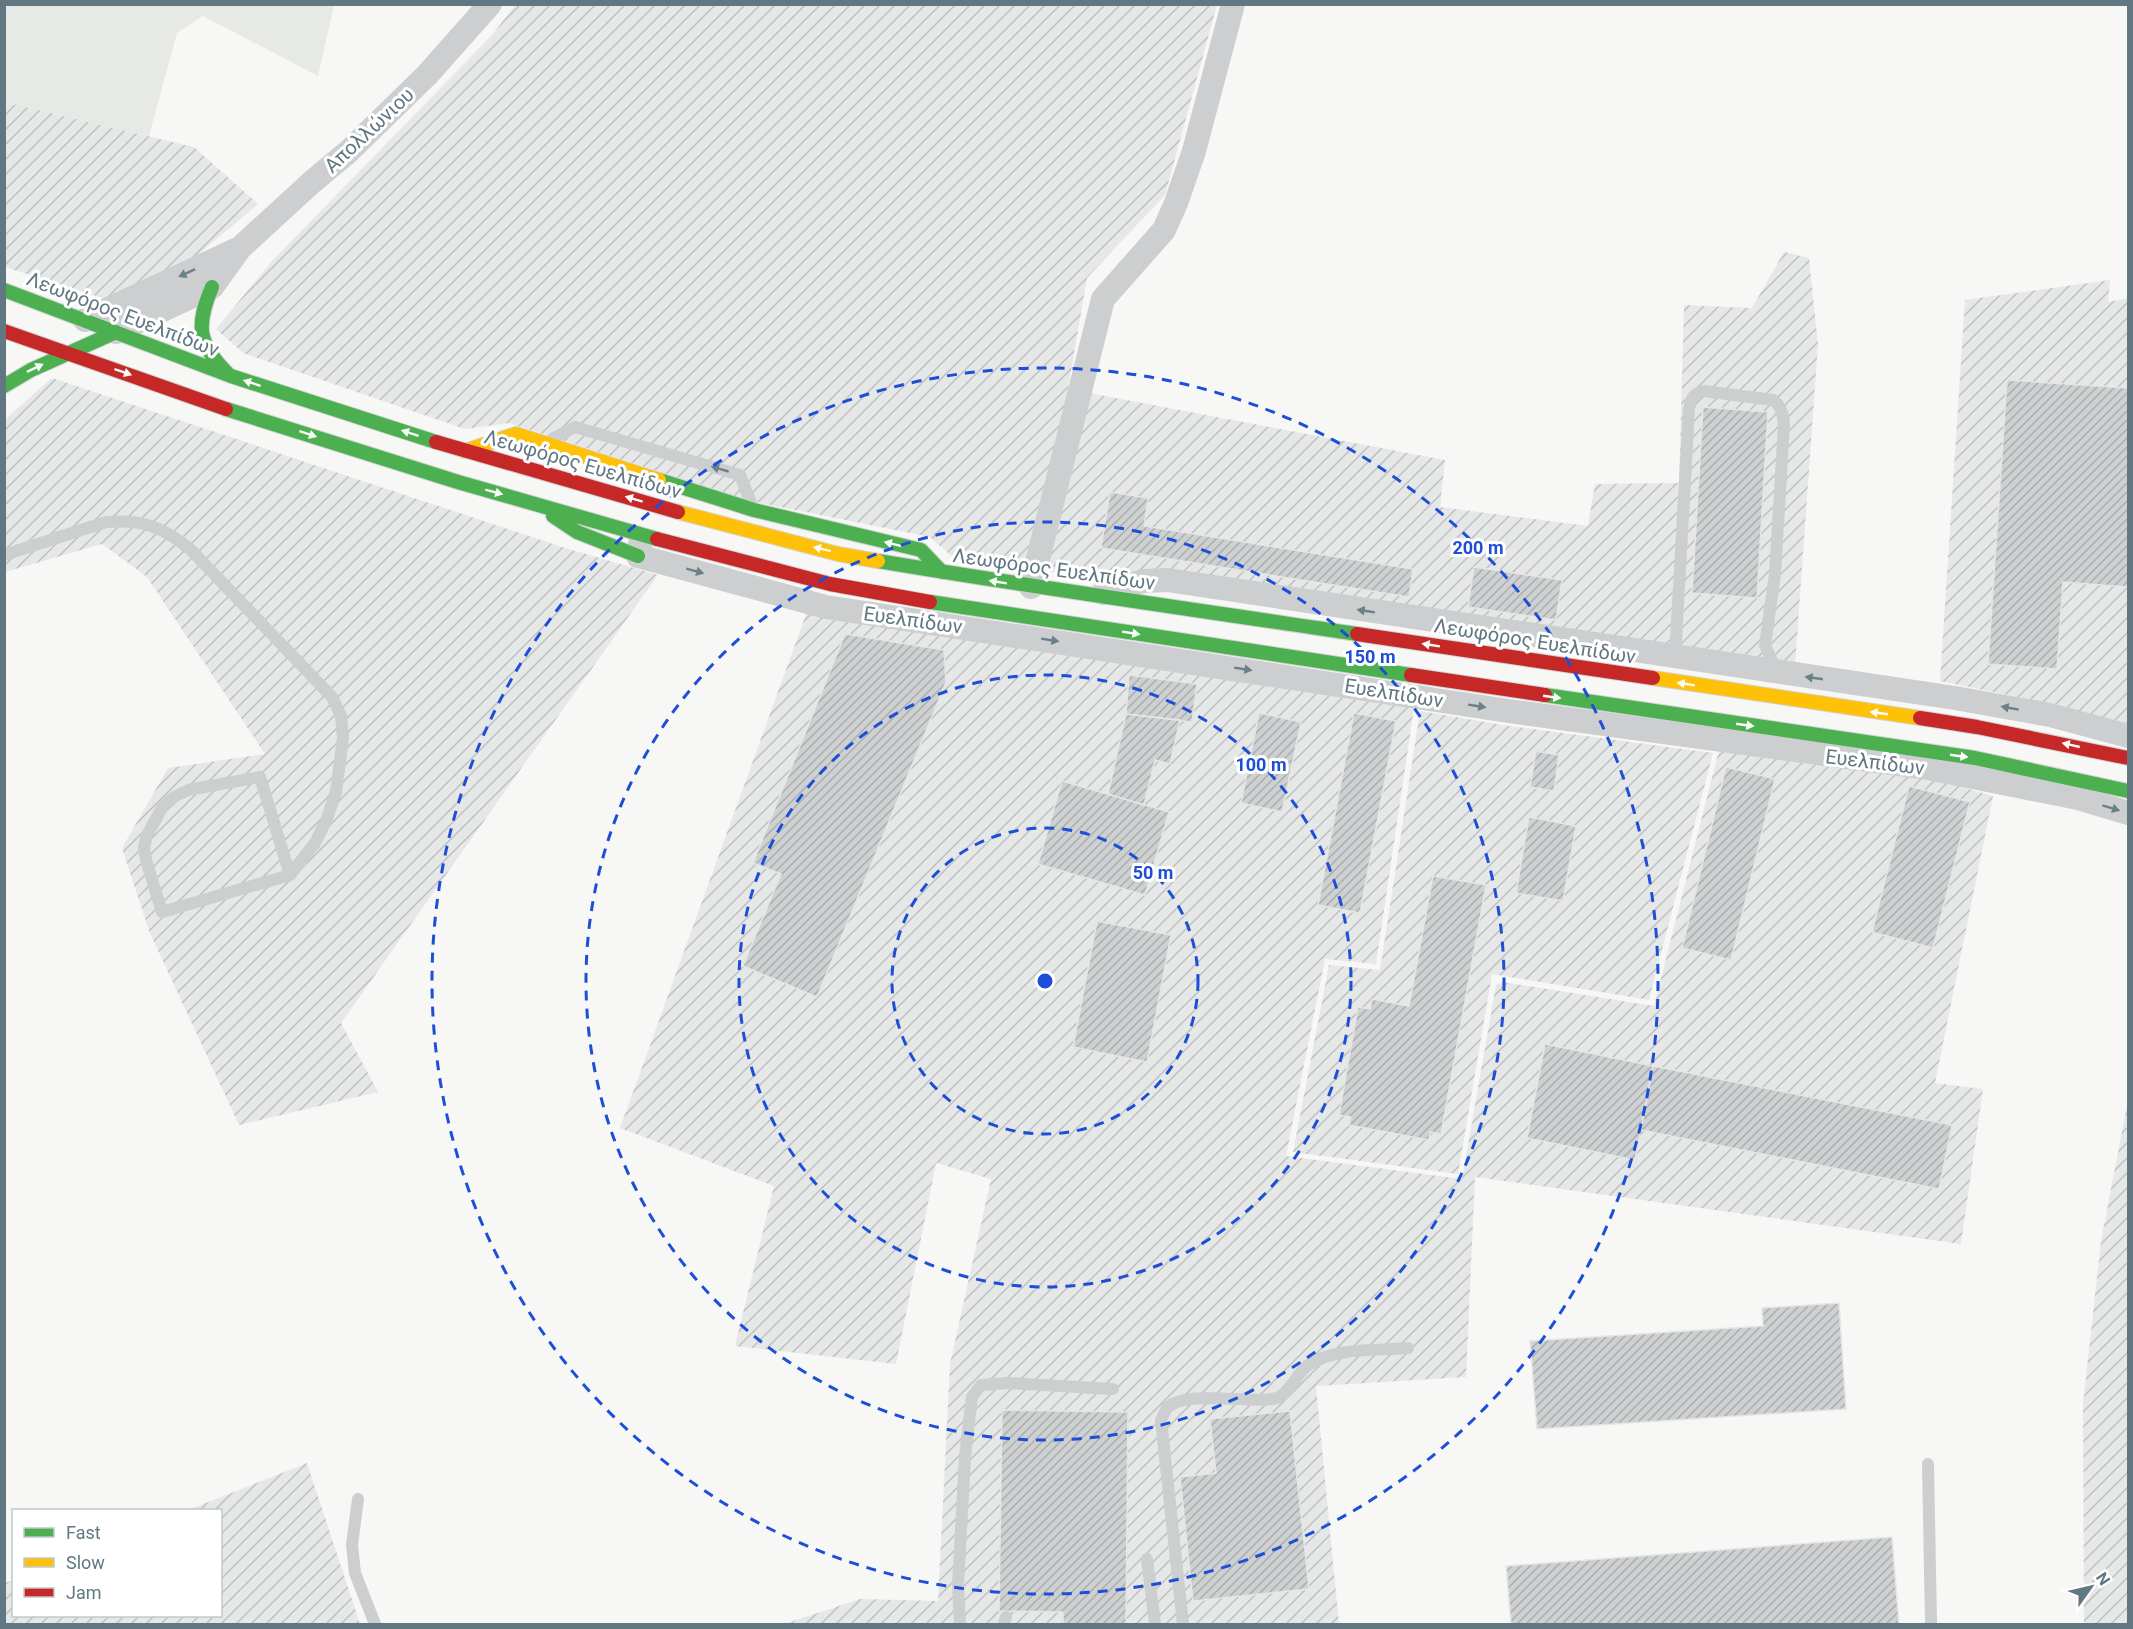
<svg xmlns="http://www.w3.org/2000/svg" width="2133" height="1629" font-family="Roboto,sans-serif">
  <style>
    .industrial { fill: url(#industrial-furrows) }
    .grass { fill: #e7eae4 }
    .building { fill: url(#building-hatch); stroke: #e6e6e6; stroke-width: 1.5 }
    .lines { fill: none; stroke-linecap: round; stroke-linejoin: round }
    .fast-casing { stroke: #d2d4d4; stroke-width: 16 }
    .slow-casing { stroke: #d2d4d4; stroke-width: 16 }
    .jam-casing { stroke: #d2d4d4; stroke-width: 16 }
    .lane { stroke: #cccecf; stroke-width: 12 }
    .street { stroke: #cccecf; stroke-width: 24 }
    .fast { stroke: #4caf50; stroke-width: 14 }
    .slow { stroke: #ffc107; stroke-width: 14 }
    .jam { stroke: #c62828; stroke-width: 14 }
    .oneway { fill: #6c8089 }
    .oneway2 { fill: #f6fbf6 }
    .ring { fill: none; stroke: #1d4ed8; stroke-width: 3; stroke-dasharray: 10 8 }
    .labels { text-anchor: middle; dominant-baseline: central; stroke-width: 6; stroke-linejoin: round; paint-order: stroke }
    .street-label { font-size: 20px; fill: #617781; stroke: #fff }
    .centre { fill: #1d4ed8; stroke: #fff; stroke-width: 3 }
    .ring-label { font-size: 18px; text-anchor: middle; font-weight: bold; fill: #1d4ed8; stroke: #fff; stroke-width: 6; stroke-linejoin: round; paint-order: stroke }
  </style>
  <defs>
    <pattern id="industrial-furrows" width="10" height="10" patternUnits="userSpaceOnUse" patternTransform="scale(1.5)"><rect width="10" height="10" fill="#e6e7e7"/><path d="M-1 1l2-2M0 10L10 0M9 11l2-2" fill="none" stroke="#bec0c1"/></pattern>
    <pattern id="building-hatch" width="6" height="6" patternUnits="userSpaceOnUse" patternTransform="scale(1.5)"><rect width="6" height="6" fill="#ced0d1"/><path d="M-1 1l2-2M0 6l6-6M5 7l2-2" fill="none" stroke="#abaeaf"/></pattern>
  </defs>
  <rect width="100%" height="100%" fill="#f7f7f6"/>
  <path class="industrial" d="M 515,5 L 1217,5 L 1165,195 L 1087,278 L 1068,389 L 1445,460 L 1440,507 L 1588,526 L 1595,484 L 1679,483 L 1684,305 L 1752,308 L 1784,252 L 1809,258 L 1818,344 L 1795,666 L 956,560 L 930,537 L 746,500 L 509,423 L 465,429 L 243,353 L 216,329 L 272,261 L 493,34 Z
    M 5,102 L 194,147 L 258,204 L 186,265 L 109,300 L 5,267 Z
    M 2110,280 L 2108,302 L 2128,298 L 2128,728 L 2065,707 L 1940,681 L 1965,300 Z
    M 52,378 L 562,547 L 658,575 L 341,1023 L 378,1092 L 239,1125 L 149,931 L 122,848 L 168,768 L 265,754 L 147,577 L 102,544 L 5,572 L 4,420 Z
    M 813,595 L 1414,708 L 1376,964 L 1325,959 L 1286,1156 L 1462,1179 L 1496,985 L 1503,982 L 1654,1006 L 1719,750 L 1924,776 L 1993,796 L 1935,1083 L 1983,1089 L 1961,1244 L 1475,1177 L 1466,1377 L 1316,1386 L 1339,1624 L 784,1624 L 860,1599 L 938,1601 L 950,1364 L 991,1179 L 936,1163 L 896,1364 L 735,1346 L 774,1186 L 620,1128 Z
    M 1420,711 L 1503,725 L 1713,753 L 1649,1000 L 1492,974 L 1458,1174 L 1293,1152 L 1329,965 L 1380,970 Z
    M 2128,1100 L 2128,1624 L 2084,1624 L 2083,1404 L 2101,1241 Z
    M 307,1463 L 360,1624 L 5,1624 L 5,1583 L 13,1580 L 14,1616 L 220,1616 L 220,1510 L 188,1510 Z"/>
  <path class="grass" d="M 5,4 L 334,4 L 334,5 L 318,76 L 203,16 L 177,33 L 149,136 L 5,102 Z"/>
  <path class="building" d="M 2007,380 L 2128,388 L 2128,587 L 2063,582 L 2057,669 L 1988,664 Z
    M 1703,407 L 1768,412 L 1757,598 L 1692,593 Z
    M 1110,492 L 1148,498 L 1144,526 L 1413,569 L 1409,597 L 1101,548 Z
    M 1474,567 L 1562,580 L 1556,620 L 1468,607 Z
    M 845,634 L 944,650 L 946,682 L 817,997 L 743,966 L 781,874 L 753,863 Z
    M 1129,675 L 1197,684 L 1192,722 L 1126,714 Z
    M 1259,713 L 1301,722 L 1282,812 L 1241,803 Z
    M 1354,713 L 1396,721 L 1360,913 L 1318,905 Z
    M 1126,714 L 1180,720 L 1170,764 L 1155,760 L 1144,805 L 1108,794 Z
    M 1536,751 L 1559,755 L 1554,791 L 1530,787 Z
    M 1726,767 L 1775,779 L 1731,960 L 1682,948 Z
    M 1062,781 L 1169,812 L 1145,895 L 1038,864 Z
    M 1909,786 L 1970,802 L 1933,948 L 1872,932 Z
    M 1529,817 L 1576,826 L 1563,901 L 1516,893 Z
    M 1433,876 L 1486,885 L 1441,1134 L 1430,1132 L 1429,1140 L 1349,1125 L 1351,1117 L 1339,1115 L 1358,1007 L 1370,1009 L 1372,999 L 1409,1006 Z
    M 1097,921 L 1171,935 L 1147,1062 L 1073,1047 Z
    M 1545,1044 L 1653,1066 L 1635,1160 L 1527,1138 Z
    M 1653,1066 L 1952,1125 L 1939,1189 L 1641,1130 Z
    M 1839,1303 L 1846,1409 L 1537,1429 L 1530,1341 L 1763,1326 L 1762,1308 Z
    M 1002,1410 L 1128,1412 L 1126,1624 L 1063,1624 L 1063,1612 L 999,1611 Z
    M 1290,1411 L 1309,1589 L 1193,1601 L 1180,1477 L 1216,1473 L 1210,1419 Z
    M 1892,1537 L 1899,1624 L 1511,1624 L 1506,1566 Z"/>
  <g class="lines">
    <defs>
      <path id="fast" d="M 212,287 C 195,327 198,344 229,375
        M 4,290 L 231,376 L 436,442
        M 4,386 L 31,370 L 116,332
        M 226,409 L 458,482 L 657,539
        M 659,480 L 754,510 L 921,550 L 942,572
        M 553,516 L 577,532 L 638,556
        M 878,561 C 1038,588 1198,610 1357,634
        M 930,602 L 1411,675
        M 1545,695 L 1975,758 L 2128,791"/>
      <path id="slow" d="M 465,451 L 516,434 L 659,480
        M 678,512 L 838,554 L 878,561
        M 1653,678 L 1920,718"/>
      <path id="jam" d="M 4,331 L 226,409
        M 436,442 L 678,512
        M 657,539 L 830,584 L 930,602
        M 1357,634 L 1653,678
        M 1411,675 L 1545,695
        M 1920,718 L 1977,727 L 2128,758"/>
    </defs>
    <use href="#fast" class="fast-casing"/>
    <use href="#slow" class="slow-casing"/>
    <use href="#jam" class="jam-casing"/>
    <path class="lane" d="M 552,439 L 575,427 L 740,475 L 751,503
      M 4,555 L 106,522 C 143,519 163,527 191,550 L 332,697 L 341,716 L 343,738 L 336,792 L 326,821 L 315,843 L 290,875 L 162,912 L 146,860 L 144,847 L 147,835 L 162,808 L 174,797 L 188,790 L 260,777 L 290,875
      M 1675,658 L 1689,409 C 1691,398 1693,394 1704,391 L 1773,400 C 1782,407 1783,414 1784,425 L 1775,574 L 1765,645 L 1777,673
      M 1928,1464 L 1931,1624
      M 358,1499 L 352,1545 L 355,1573 L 375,1624
      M 1147,1559 L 1155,1624
      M 960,1624 L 958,1585 L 965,1457 L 972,1397 L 981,1385 L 1007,1383 L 1113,1389
      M 1004,1624 L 1006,1617
      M 1183,1624 L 1161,1420 C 1163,1417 1165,1411 1167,1408 C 1185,1390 1247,1403 1272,1399 C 1290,1397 1295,1374 1308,1365 C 1336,1347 1376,1351 1408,1348"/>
    <path class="street" d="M 85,320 L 238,249
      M 116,332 L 212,287 L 240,248 L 312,182 L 348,152 L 427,75 L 490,4
      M 641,540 L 638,556 L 826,607 L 1508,711 L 1928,768 L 2078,798 L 2128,813
      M 1031,587 L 1103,299 L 1164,230 L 1176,203 L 1194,151 L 1233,4
      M 1103,593 L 1143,581 L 1167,580 L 1955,698 L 2050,715 L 2128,736"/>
    <use href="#fast" class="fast"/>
    <use href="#slow" class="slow"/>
    <use href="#jam" class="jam"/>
  </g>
  <defs><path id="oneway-solid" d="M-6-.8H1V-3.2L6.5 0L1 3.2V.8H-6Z" transform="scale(1.5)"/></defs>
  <g class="oneway">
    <use href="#oneway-solid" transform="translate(187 273) rotate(155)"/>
    <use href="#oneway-solid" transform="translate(720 469) rotate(-164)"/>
    <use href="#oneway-solid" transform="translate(695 571) rotate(15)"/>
    <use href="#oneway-solid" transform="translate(1366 611) rotate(-171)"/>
    <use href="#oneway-solid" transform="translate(1050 640) rotate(9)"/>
    <use href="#oneway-solid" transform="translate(1243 669) rotate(9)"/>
    <use href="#oneway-solid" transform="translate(1814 678) rotate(-172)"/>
    <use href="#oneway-solid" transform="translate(1477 706) rotate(9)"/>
    <use href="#oneway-solid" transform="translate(2010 708) rotate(-170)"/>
    <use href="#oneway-solid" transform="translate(2111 808) rotate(17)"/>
  </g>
  <g class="oneway2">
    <use href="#oneway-solid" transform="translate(35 368) rotate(-26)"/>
    <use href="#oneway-solid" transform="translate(123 372) rotate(19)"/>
    <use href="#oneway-solid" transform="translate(252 383) rotate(-162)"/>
    <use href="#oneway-solid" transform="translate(410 433) rotate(-162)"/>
    <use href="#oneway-solid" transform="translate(308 434) rotate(18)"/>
    <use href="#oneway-solid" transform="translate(494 492) rotate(15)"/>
    <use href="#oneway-solid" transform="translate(634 499) rotate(-163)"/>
    <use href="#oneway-solid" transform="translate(893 544) rotate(-166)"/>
    <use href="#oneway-solid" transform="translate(822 549) rotate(-166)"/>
    <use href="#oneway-solid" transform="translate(998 582) rotate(-171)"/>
    <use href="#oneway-solid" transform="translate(1131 633) rotate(9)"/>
    <use href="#oneway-solid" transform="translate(1431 645) rotate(-171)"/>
    <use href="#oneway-solid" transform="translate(1686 684) rotate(-171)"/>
    <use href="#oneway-solid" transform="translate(1552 697) rotate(8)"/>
    <use href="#oneway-solid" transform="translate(1879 713) rotate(-172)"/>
    <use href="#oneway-solid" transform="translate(1745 725) rotate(8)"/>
    <use href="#oneway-solid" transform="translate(2071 745) rotate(-167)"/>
    <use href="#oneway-solid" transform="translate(1959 756) rotate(8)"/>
  </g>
  <g class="ring">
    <circle cx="1045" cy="981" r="153"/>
    <circle cx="1045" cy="981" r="306"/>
    <circle cx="1045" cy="981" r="459"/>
    <circle cx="1045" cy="981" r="613"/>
  </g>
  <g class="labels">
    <g class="street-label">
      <text transform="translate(369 130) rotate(-43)">Απολλώνιου</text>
      <text transform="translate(123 314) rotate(21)">Λεωφόρος Ευελπίδων</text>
      <text transform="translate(583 464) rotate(16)">Λεωφόρος Ευελπίδων</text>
      <text transform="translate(1054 569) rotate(8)">Λεωφόρος Ευελπίδων</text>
      <text transform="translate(913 620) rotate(8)">Ευελπίδων</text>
      <text transform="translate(1535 641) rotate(9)">Λεωφόρος Ευελπίδων</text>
      <text transform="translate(1394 693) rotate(9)">Ευελπίδων</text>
      <text transform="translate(1875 762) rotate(7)">Ευελπίδων</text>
    </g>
  </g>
  <circle cx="1045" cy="981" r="9" class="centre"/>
  <g class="ring-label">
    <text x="1478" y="554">200 m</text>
    <text x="1370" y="663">150 m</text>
    <text x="1261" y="771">100 m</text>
    <text x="1153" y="879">50 m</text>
  </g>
  <rect width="2133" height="1629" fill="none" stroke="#617781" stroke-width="12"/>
  <rect x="12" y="1509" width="210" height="108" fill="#ffffff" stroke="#c0c9cd" stroke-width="1.5"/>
  <rect x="24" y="1528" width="30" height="9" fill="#4caf50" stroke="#c0c9cd" stroke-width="1.5"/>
  <text x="66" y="1539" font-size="18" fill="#617781">Fast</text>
  <rect x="24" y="1558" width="30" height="9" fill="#ffc107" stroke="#c0c9cd" stroke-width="1.5"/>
  <text x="66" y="1569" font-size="18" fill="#617781">Slow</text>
  <rect x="24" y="1588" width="30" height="9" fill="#c62828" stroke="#c0c9cd" stroke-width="1.5"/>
  <text x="66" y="1599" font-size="18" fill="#617781">Jam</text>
  <g transform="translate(2091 1587) rotate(56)" stroke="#ffffff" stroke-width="4.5" paint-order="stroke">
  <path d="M0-4.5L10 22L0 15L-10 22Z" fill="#617781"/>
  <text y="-9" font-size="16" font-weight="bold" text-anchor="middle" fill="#617781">N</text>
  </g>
</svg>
